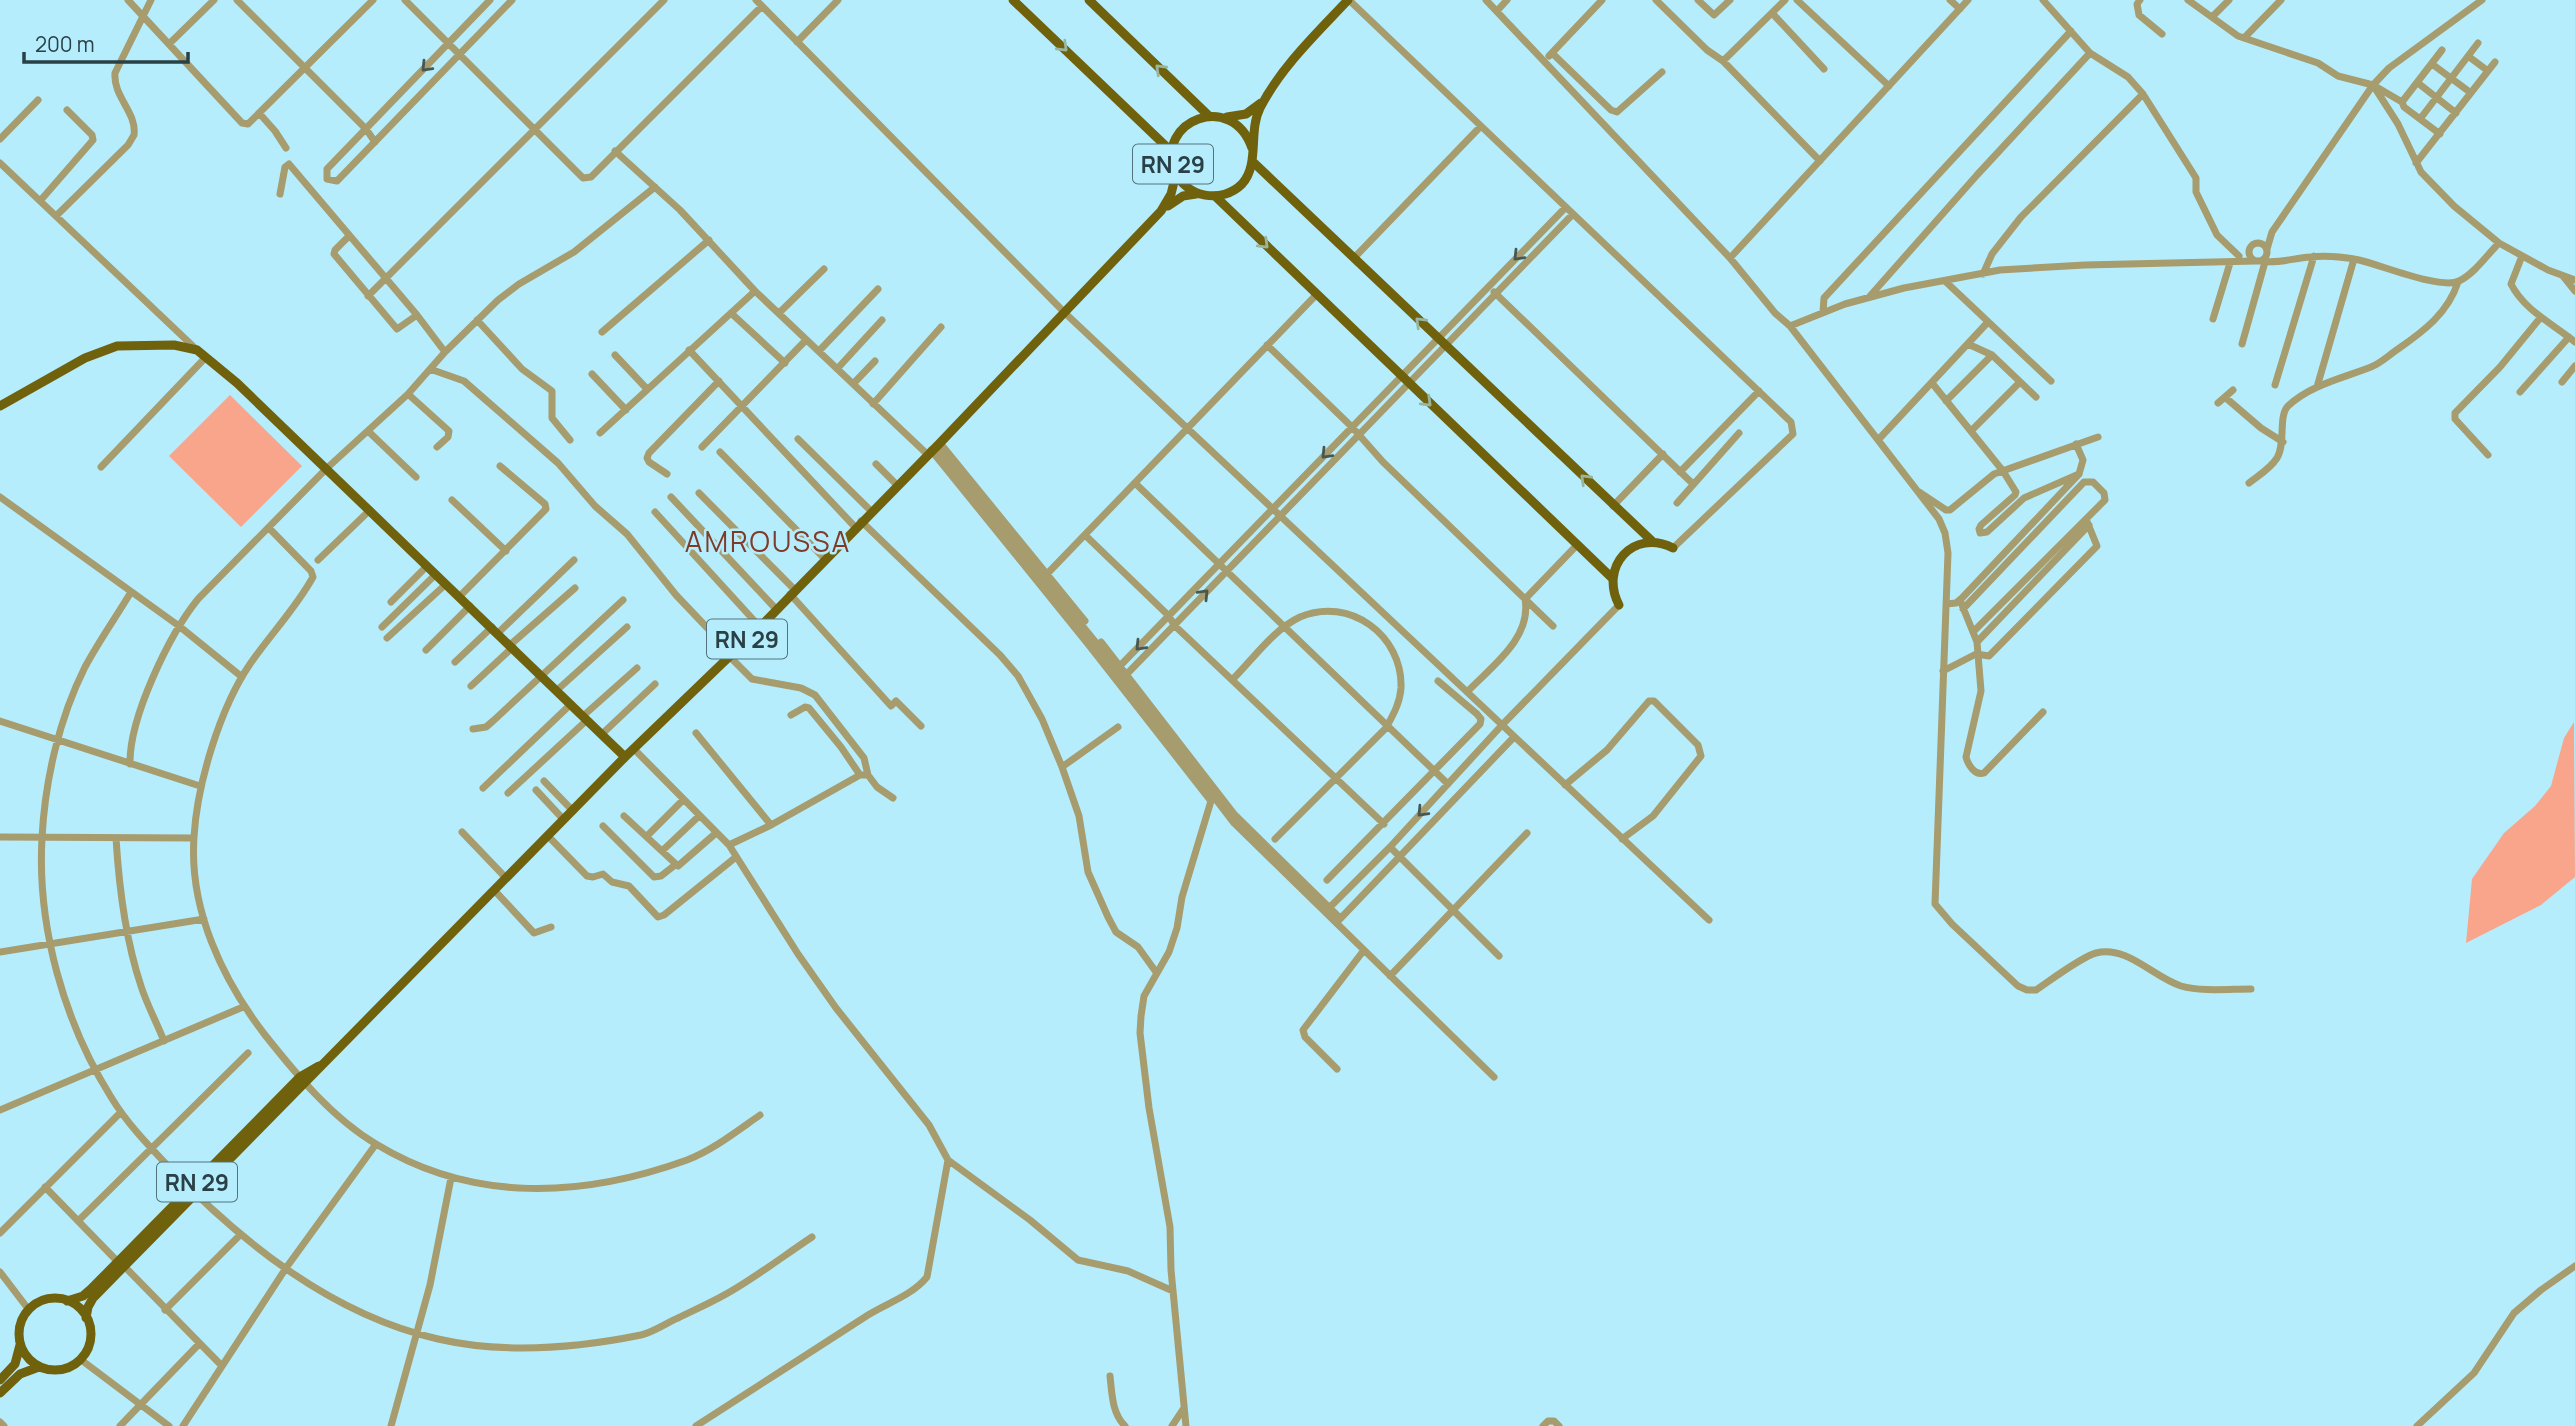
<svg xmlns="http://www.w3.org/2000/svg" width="2575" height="1426" font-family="Manrope,sans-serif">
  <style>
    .green { fill: #f8a58c }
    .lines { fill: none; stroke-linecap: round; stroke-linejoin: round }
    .minor { stroke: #a69c6e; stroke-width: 7 }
    .major { stroke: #70610d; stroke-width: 9 }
    .oneway { stroke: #99b59d }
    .oneway2 { stroke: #485750 }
    .labels { text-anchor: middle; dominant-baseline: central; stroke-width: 5; stroke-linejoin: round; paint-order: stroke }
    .shield { fill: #b5edfd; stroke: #53747d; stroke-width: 2 }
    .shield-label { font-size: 23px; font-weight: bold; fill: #294046 }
    .quarter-label { font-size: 28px; letter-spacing: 2px; fill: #7f3b27; stroke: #b5edfd }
  </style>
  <rect width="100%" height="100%" fill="#b5edfd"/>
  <path class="green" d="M 230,395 L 302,466 L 241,527 L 169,456 Z
    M 2574,722 L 2575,877 L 2541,905 L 2466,943 L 2472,879 L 2504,833 L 2535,806 L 2551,786 L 2564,738 Z"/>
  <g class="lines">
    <path class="minor" d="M 128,0 L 242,123 L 248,124 L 373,0
      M 237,0 L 366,129 L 375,142
      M 405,0 L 583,178 L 591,177 L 762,6
      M 490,0 L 327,169 L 327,179 L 337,181 L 512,0
      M 756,0 L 1065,313 L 1709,920
      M 1349,0 L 1791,422 L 1793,434 L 1673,548
      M 1486,0 L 1730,258 L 1775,313 L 1790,326 L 1939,519 L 1945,533 L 1948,553 L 1935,904 L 1952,924 L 2018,986 L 2027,990 L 2036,990 C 2051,980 2081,957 2096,953 C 2127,945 2153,977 2181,986 C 2202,992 2229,989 2251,989
      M 1656,0 L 1707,50 L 1723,61 L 1820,161
      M 1698,0 L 1714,15 L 1730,0
      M 1797,0 L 1889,86
      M 1950,0 L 1960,9
      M 2043,0 L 2090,53 L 2128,77 L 2143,94 L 2196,178 L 2196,192 L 2217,235 L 2239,256
      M 2140,0 L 2137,4 L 2139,15 L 2162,34
      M 2188,0 L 2238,36 L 2318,63 L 2338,76 L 2373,85 L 2402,102
      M 1497,11 L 1507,0
      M 1772,13 L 1824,69
      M 2212,17 L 2229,0
      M 2244,38 L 2281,0
      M 797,42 L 838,0
      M 169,44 L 214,0
      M 1552,53 L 1611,110 L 1617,112 L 1662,72
      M 1549,56 L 1602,0
      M 2468,56 L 2488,71
      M 1723,61 L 1785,0
      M 2432,64 L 2471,93
      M 2418,83 L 2456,113
      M 2373,85 L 2398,124 L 2421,172 L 2454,206 L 2499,243 L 2548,270 L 2575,280
      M 259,113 L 275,131 L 286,148
      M 2420,119 L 2478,43
      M 2440,134 L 2404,107 L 2402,102 L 2442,50
      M 0,139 L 38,100
      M 615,151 L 680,210 L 755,291 L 927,454
      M 0,163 L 197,350
      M 2416,163 L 2495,62
      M 280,194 L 285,167 L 289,164 L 417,315 L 445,352
      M 40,201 L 93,140 L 92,135 L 67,110
      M 56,216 L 128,145 L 134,135 C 137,112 113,97 115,73 L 151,0
      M 348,237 L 335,250 L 334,254 L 397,329 L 417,315
      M2249 252a9 9 0 1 1 18 0a9 9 0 1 1-18 0Z
      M 2267,249 L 2272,232 L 2373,85 L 2389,68 L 2482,0
      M 2522,256 L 2511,284 C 2524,310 2553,324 2575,342
      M 1354,258 L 1481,126
      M 1730,258 L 1968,0
      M 2262,261 C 2277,264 2294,258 2310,257 C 2326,255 2344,257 2359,260 C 2381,265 2441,290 2459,281 C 2474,274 2487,255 2499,243
      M 1983,274 L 1992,254 L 2021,217 L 2143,94
      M 2563,276 L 2575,291
      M 1945,281 L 2051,381
      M 1494,292 L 1693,484
      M 368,296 L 664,0
      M 1870,296 L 1977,175 L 2090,53
      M 1823,312 L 1824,298 L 2071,31
      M 731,313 L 785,363
      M 779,313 L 824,269
      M 2213,319 L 2230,263
      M 477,320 L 522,369 L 552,391 L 552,418 L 570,440
      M 1790,326 L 1845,304 L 1904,288 L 2000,270 L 2085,265 L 2256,261
      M 602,332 L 709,240
      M 1968,344 L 1992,355 L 2036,397
      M 2242,344 L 2265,262
      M 1267,345 L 1352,427 L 1383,462 L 1553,626
      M 689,350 L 855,527
      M 819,351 L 878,289
      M 615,355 L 647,389
      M 430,369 L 464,381 L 558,463 L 595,506 L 627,534 L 676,595 L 732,654
      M 837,369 L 882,320
      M 592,374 L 626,410
      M 2562,382 L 2575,366
      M 1932,383 L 2003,471 L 2016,492 L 2015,495 L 1981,525 L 1979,529 L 1980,533 L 1987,532 L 2024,498 L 2079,474
      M 853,384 L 875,361
      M 2275,385 L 2314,256
      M 2317,387 L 2354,259
      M 2520,392 L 2569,337
      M 408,394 L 449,431 L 448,437 L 437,447
      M 2226,398 L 2261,428 L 2283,442
      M 1946,401 L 1992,355
      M 2218,403 L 2233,390
      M 873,404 L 941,327
      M 368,431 L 416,477
      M 1971,431 L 2020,382
      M 600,433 L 755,291
      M 798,439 L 871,511
      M 1878,440 L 1988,322
      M 940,443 L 1085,621
      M 936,446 L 1093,639 L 1234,823 L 1494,1077
      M 702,447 L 806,340
      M 931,450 L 1088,644 L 1211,801 L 1182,897 L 1177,928 L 1169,952 L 1144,996 L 1141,1016 L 1140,1033 L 1149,1108 L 1170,1227 L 1171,1270 L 1186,1426
      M 720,452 L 825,559
      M 2488,455 L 2455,419 L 2455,413 L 2500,367 L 2541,317
      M 876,464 L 897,485
      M 101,467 L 206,357
      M 1680,472 L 1759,391
      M 667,474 L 649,462 L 647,458 L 649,453 L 719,381
      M 1135,483 L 1448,784
      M 2249,483 C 2259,475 2270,469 2277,458 C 2286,443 2278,416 2288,406 C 2310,385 2343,378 2371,367 C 2381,363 2389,355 2398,349 C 2424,331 2448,313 2458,282
      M 1919,492 L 1946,510 L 1950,510 L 1994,474 L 2098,437
      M 699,493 L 794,589
      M 0,497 L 179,626 L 242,677
      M 671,497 L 776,609
      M 452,500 L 506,551
      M 1677,503 L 1739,433
      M 1613,506 L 1663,454
      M 655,512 L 760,627
      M 861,521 L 1000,655 L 1018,676 L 1042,719 L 1062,767 L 1079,816 L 1088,872 L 1108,917 L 1116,932 L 1138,947 L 1156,972
      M 269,528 L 311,571 L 313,577 C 296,608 270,635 250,664 C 220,708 197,784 194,837 C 189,909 222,979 265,1035 C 296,1074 332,1118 376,1144 C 473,1203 582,1198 687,1160 C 713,1150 737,1131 760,1115
      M 1085,535 L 1169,616 L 1174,625 L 1384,824
      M 318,560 L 370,510
      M 1046,575 L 1316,295
      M 131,592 C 116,617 99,641 85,667 C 59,719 45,780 42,838 C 37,927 64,1022 111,1097 C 126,1122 147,1144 167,1165 C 241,1242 332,1315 438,1339 C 503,1354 577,1348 641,1335 C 654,1332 666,1323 678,1318 C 696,1309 715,1301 733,1290 C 760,1274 785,1255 812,1237
      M 790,594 L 891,706 L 896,701 L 921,726
      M 460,596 L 546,509 L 545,504 L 500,466
      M 1960,600 L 1977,642 L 1981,691 L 1966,757 C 1968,765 1975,776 1984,773 L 2043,712
      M 391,602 L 427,566
      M 1946,604 L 1956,603 L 1962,598 L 2079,474 L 2083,460 L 2076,444
      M 1963,609 L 2084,482 L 2093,482 L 2104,493 L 2105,500 L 1973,632
      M 382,627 L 435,575
      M 498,633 L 574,560
      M 387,638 L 446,584
      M 1101,642 L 1234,814 L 1340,918
      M 1977,642 L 2089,525
      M 510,645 L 575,588
      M 426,650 L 470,606
      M 730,657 L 752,679 L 801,688 L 815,695 L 864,758 L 868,775
      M 455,662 L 492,627
      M 1116,670 L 1566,207
      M 1943,671 L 1976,654 L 1989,656 L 2097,546 L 2086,519
      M 1123,678 L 1573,214
      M 1233,679 C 1253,659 1274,629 1300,617 C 1349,596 1403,635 1401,688 C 1400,703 1393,715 1386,728 L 1275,839
      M 471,686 L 513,647
      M 556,691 L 627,627
      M 1467,692 C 1492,666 1532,638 1525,599 L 1577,545
      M 791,715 L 805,707 L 809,708 L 841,747 L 860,775
      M 583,716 L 637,668
      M 0,721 L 200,786
      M 473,729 L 486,727 L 493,721 L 623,600
      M 696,733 L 771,825
      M 602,734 L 655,684
      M 634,749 L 729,845 L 798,954 L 836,1008 L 929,1125 L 948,1160 L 927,1277 C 911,1296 889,1302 868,1315 C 811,1352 753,1389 696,1426
      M 130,764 C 129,718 169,635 198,599 L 326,469 L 408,394 L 445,352 L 498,300 L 519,284 L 574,252 L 655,187
      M 1062,767 L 1118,727
      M 544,781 L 573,811
      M 1565,785 L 1607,750 L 1649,701 L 1654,701 L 1698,745 L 1701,756 L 1653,816 L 1622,839
      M 483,788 L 571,704
      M 536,790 L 564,820
      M 508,793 L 587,720
      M 624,816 L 678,866 L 716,833
      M 603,826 L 654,877 L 661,876 L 675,865
      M 462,832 L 506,878
      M 548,836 L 587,876 L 593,877 L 603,874 L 612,882 L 629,886 L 658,917 L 664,915 L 736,857
      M 647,836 L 683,800
      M 0,837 L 194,838
      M 116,838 C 119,888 125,938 141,986 C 147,1005 157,1023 164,1041
      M 729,845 L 771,825 L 860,775 L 868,775 L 877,787 L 893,798
      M 1390,847 L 1499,956
      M 662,851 L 699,816
      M 1327,880 L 1480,724 L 1481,719 L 1477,714 L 1438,681
      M 495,891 L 534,933 L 551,927
      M 1328,909 L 1390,847 L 1502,725 L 1619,605
      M 1338,921 L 1514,737
      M 0,952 L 204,919
      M 1390,976 L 1527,833
      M 1337,1069 L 1305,1037 L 1303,1030 L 1364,950
      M 0,1110 L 243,1007
      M 948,1160 L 1030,1220 L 1078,1260 L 1128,1271 L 1173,1291
      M 45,1187 L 118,1262
      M 78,1221 L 248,1053
      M 0,1233 L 121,1112
      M 125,1267 L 221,1365
      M 0,1272 L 29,1310
      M 165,1310 L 240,1235
      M 80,1359 L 169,1426
      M 1110,1376 C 1112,1394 1112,1413 1125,1426
      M 0,1422 L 4,1426
      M 120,1426 L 199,1344
      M 183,1426 L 286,1268 L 376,1144
      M 391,1426 L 430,1285 L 451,1178
      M 1172,1426 L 1184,1408
      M 1543,1426 L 1548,1421 L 1554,1421 L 1559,1426
      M 2417,1426 L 2474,1373 L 2514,1313 L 2541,1290 L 2575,1266"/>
    <path class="major" d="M 1013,0 L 1172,152
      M 1089,0 L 1209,116
      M 1227,117 L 1246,114 L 1261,103
      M 1252,148 C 1232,90 1155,121 1175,171 C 1186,198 1222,204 1242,184 C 1260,164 1248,132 1260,108 C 1281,67 1317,33 1348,0
      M 1252,161 L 1653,542
      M 1215,196 L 1612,578
      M 1168,206 L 1183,196 L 1196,194
      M 0,406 L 85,358 L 117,346 L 174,345 L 197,350 L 237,383 L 625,757
      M 1619,605 C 1599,567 1633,528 1673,548
      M19 1334a36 36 0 1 1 72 0a36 36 0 1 1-72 0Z
      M 67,1301 L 83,1296 L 91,1289 L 300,1077 L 319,1066
      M 86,1318 L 88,1307 L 93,1298 L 625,757 L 760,627 L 939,444 L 1161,211 L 1171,194 L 1176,174
      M 0,1380 L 15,1364 L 20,1345
      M 0,1393 L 20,1374 L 39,1367"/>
  </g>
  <defs><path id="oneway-chevron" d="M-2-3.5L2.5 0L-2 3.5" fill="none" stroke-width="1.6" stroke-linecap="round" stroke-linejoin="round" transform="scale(1.75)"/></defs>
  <g class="oneway">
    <use href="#oneway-chevron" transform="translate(1063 47) rotate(44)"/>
    <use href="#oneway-chevron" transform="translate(1160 69) rotate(-136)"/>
    <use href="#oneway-chevron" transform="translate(1264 244) rotate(44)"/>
    <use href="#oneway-chevron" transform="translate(1420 322) rotate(-136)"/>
    <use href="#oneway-chevron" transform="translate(1427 402) rotate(44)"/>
    <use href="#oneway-chevron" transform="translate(1585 479) rotate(-136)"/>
  </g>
  <g class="oneway2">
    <use href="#oneway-chevron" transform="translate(426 67) rotate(134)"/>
    <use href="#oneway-chevron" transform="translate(1518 256) rotate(134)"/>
    <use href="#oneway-chevron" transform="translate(1326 454) rotate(134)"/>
    <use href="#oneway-chevron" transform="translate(1204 594) rotate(-46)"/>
    <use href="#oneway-chevron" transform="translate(1140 646) rotate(134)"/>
    <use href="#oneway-chevron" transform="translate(1422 812) rotate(133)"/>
  </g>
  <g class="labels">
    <g class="shield">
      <rect x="1133" y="144.5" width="80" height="39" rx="5"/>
      <rect x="707" y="619.5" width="80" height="39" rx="5"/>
      <rect x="157" y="1162.5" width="80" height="39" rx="5"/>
    </g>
    <g class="shield-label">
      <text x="1173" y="164">RN 29</text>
      <text x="747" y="639">RN 29</text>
      <text x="197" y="1182">RN 29</text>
    </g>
    <g class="quarter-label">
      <text x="768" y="541">AMROUSSA</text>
    </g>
  </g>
  <path d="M24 52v10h164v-10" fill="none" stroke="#294046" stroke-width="3.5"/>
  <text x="35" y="52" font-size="21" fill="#294046" stroke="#b5edfd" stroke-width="5" paint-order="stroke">200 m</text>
</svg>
